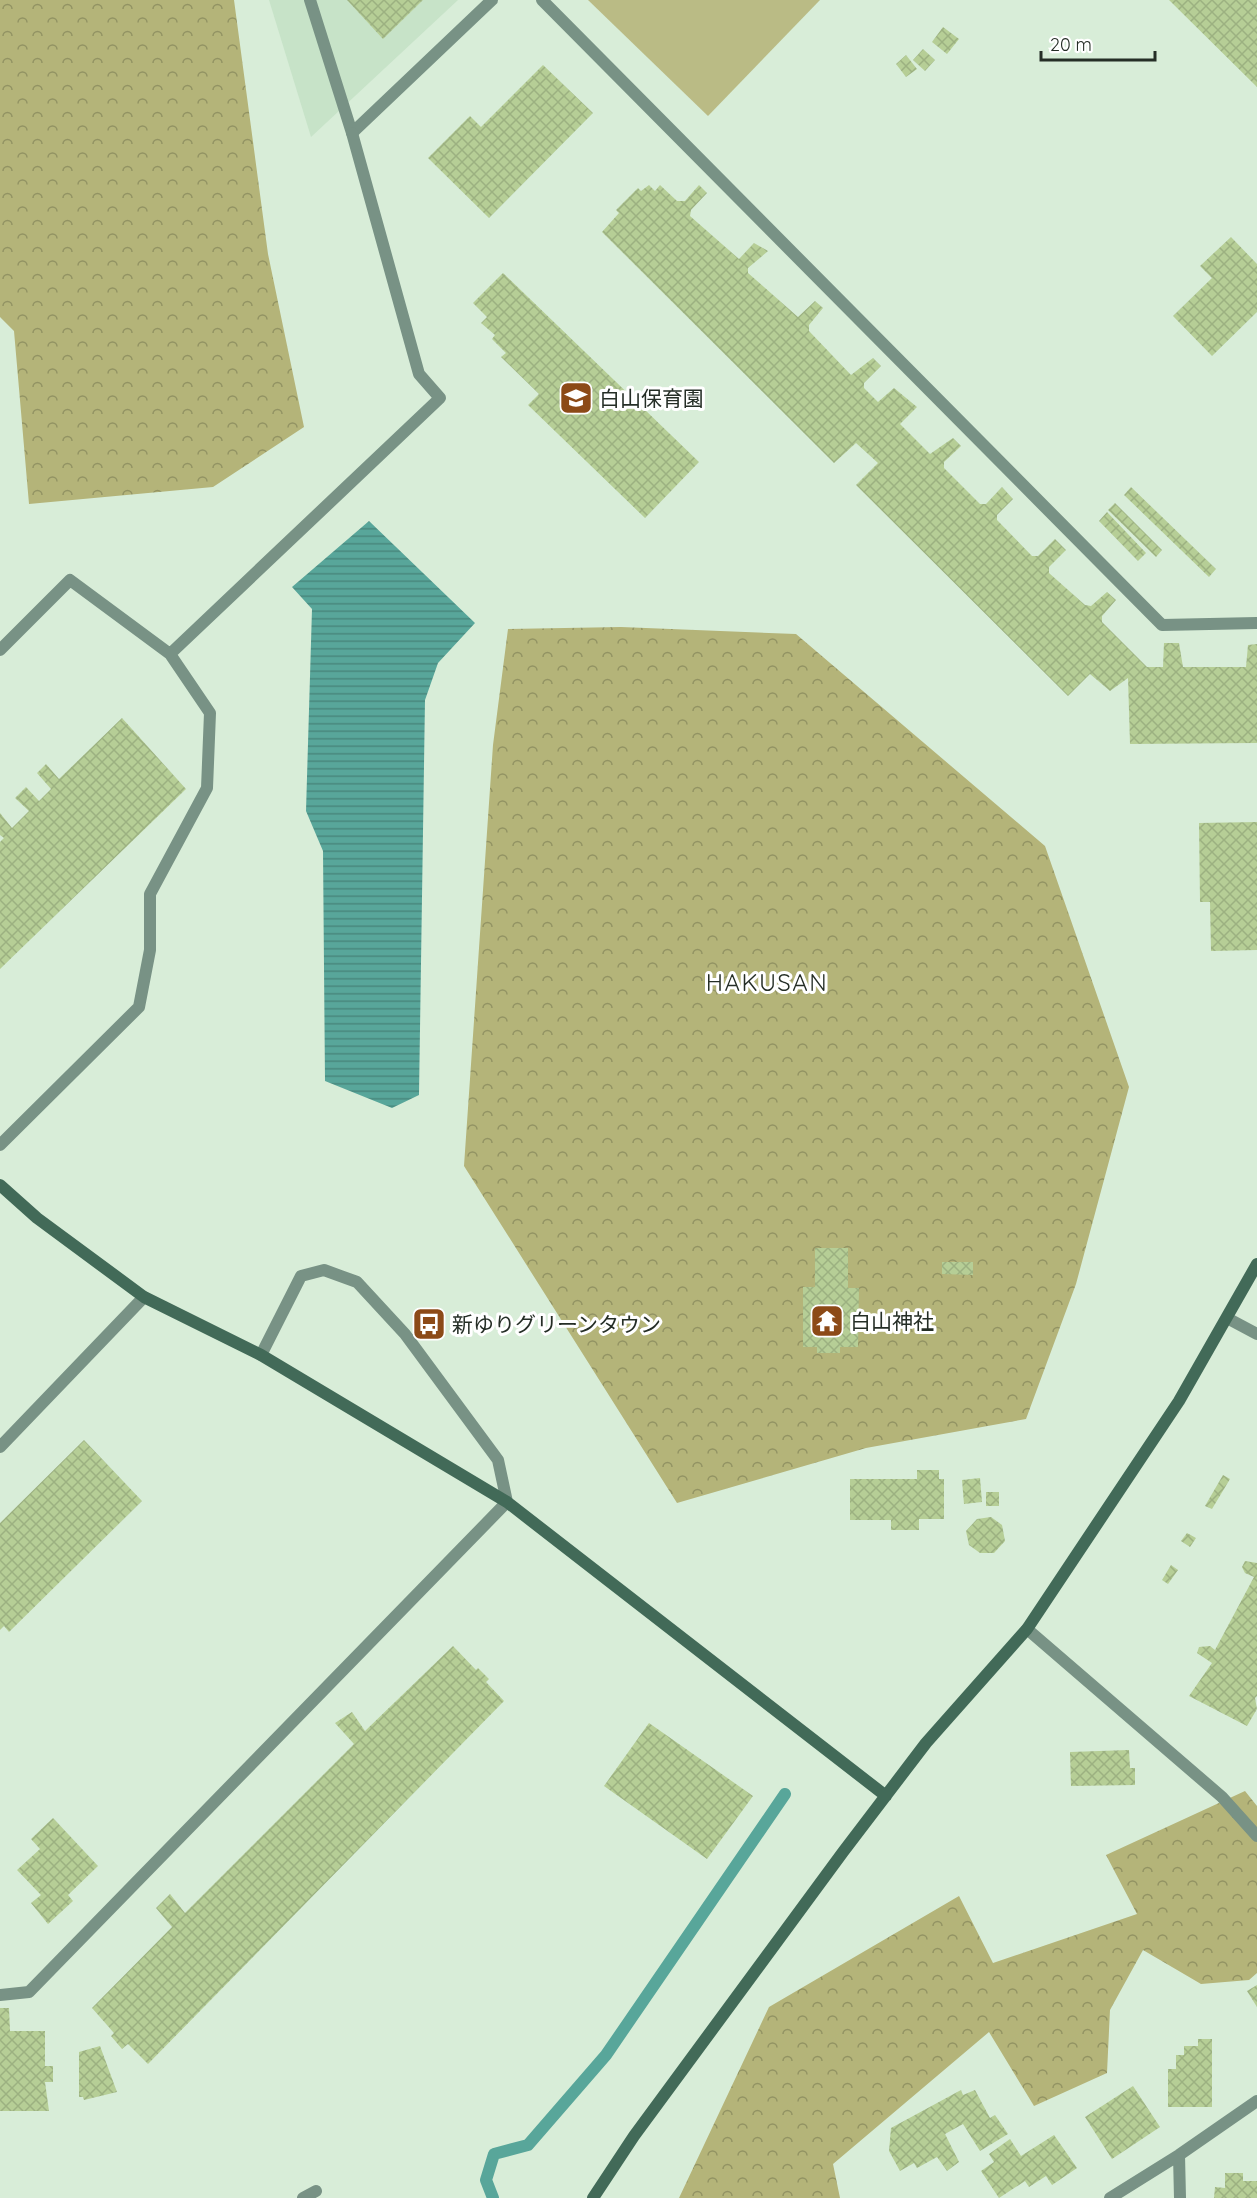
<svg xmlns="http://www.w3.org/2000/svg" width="1257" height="2198" font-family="Quicksand,'Noto Sans JP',sans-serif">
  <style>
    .built { fill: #c7e3c8 }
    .green { fill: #babb85 }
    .forest { fill: url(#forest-crowns) }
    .water { fill: url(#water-rules) }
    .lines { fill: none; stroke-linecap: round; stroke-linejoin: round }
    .stream { stroke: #58a69a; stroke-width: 12 }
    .building { fill: url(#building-cross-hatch) }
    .lane { stroke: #789285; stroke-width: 12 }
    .street { stroke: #789285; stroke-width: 12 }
    .secondary { stroke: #426a58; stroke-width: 12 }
    .labels { text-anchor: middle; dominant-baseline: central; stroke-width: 6; stroke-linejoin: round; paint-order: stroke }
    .poi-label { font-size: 21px; fill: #252e26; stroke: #fff; text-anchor: start }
    .quarter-label { font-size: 24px; letter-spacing: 1.5px; fill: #252e26; stroke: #fff }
  </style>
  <defs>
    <pattern id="forest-crowns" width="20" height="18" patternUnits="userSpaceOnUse" patternTransform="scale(1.5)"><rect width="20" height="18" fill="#b4b479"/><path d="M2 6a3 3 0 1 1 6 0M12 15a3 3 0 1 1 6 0" fill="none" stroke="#929363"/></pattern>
    <pattern id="water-rules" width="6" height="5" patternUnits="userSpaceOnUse" patternTransform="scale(1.5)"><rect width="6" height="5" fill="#58a69a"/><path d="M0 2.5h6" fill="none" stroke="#49887d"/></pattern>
    <pattern id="building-cross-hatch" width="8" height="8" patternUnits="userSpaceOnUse" patternTransform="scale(1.5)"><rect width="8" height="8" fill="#b6ce96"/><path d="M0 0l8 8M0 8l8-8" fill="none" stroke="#9cb181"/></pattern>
  </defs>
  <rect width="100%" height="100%" fill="#d8edd8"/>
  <path class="built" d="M 269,0 L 458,0 L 311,137 Z"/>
  <path class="green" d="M 588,0 L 820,0 L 708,116 Z"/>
  <path class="forest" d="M 0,0 L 234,0 L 268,254 L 304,427 L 213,487 L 29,504 L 14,331 L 0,317 Z
    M 621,627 L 796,634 L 1045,846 L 1129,1087 L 1076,1284 L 1026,1419 L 866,1448 L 677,1503 L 464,1166 L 493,745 L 508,629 Z
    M 1245,1791 L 1257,1806 L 1257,1973 L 1249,1980 L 1201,1984 L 1143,1950 L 1110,2010 L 1107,2073 L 1034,2106 L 989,2032 L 833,2164 L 840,2198 L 679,2198 L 769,2007 L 959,1896 L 993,1963 L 1137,1914 L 1106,1855 Z"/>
  <path class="water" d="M 369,521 L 475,623 L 438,663 L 425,700 L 419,1095 L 392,1108 L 325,1081 L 323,851 L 306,811 L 312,609 L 292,587 Z"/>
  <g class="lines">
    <path class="stream" d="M 493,2198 L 486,2180 L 494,2154 L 528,2145 L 606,2055 L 785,1794"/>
  </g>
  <path class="building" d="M 347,0 L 423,0 L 383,39 Z
    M 1169,0 L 1257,0 L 1257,87 Z
    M 943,27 L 959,39 L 947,54 L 932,42 Z
    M 923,49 L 935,60 L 925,71 L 913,60 Z
    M 906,55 L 917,69 L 906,77 L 896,64 Z
    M 543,65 L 593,113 L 489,218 L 428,158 L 470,116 L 481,127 Z
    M 649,185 L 655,191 L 660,185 L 677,201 L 685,201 L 699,185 L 707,193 L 691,210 L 690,216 L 739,259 L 754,243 L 768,251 L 748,268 L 748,273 L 798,317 L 815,301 L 823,308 L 809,325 L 809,331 L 851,375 L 873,358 L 881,366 L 864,383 L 864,388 L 878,402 L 894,388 L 917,407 L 900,424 L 930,454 L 953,438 L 961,446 L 944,462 L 944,468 L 980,504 L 986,504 L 1002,487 L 1013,499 L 997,515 L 997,520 L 1032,556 L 1038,556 L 1055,539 L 1066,550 L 1049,567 L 1049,573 L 1085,605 L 1091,606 L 1107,592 L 1116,600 L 1102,616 L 1102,622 L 1147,667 L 1163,667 L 1164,643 L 1179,643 L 1183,667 L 1246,667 L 1248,645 L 1257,644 L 1257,743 L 1130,744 L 1128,678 L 1110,691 L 1090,674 L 1068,696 L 856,485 L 878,463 L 856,443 L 834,463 L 602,232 L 619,213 L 616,210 L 638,188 L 641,191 Z
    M 1231,237 L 1257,264 L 1257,312 L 1212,356 L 1173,316 L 1212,278 L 1200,266 Z
    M 503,273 L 699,462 L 645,518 L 528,405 L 539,394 L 501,357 L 506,353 L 492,339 L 495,335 L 481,323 L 487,317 L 473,303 Z
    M 1131,487 L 1216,569 L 1209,577 L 1124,495 Z
    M 1115,503 L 1162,550 L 1156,557 L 1108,510 Z
    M 1107,512 L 1146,553 L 1138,561 L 1099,521 Z
    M 122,718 L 186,789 L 0,969 L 0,842 L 4,838 L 0,835 L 0,813 L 12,828 L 29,811 L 15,798 L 26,787 L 39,801 L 51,789 L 37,773 L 46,764 L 59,779 Z
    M 1257,822 L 1257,950 L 1211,951 L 1210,902 L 1200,902 L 1199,823 Z
    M 815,1248 L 848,1248 L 848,1288 L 859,1288 L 858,1347 L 840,1347 L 840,1353 L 817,1353 L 817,1347 L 803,1347 L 803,1287 L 815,1287 Z
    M 942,1262 L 973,1262 L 973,1275 L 942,1274 Z
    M 84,1440 L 142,1501 L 9,1632 L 4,1626 L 0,1630 L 0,1523 Z
    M 917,1470 L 939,1470 L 939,1479 L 944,1479 L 944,1519 L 919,1519 L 919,1530 L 891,1530 L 891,1520 L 850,1520 L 850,1479 L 917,1479 Z
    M 1223,1475 L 1230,1479 L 1212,1509 L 1205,1506 Z
    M 980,1478 L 982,1502 L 964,1504 L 962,1480 Z
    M 986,1492 L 999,1492 L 999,1506 L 986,1506 Z
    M 991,1517 L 1002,1525 L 1005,1541 L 994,1553 L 980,1553 L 969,1545 L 966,1531 L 977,1519 Z
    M 1187,1533 L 1196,1538 L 1190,1547 L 1181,1541 Z
    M 1245,1561 L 1257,1563 L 1257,1696 L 1255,1698 L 1257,1709 L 1247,1726 L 1189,1696 L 1212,1663 L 1197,1653 L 1199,1647 L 1210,1646 L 1215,1650 L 1254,1577 L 1245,1573 L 1242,1567 Z
    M 1171,1565 L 1178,1570 L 1168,1584 L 1162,1580 Z
    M 453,1646 L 476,1670 L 478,1668 L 489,1679 L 486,1682 L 504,1701 L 148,2064 L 128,2044 L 122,2049 L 111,2036 L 114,2033 L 92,2008 L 172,1927 L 156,1908 L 170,1894 L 185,1913 L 354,1744 L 335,1723 L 352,1712 L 365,1731 Z
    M 649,1723 L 753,1796 L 707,1859 L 604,1786 Z
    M 1129,1750 L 1130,1768 L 1135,1768 L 1135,1785 L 1071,1786 L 1070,1752 Z
    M 53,1818 L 98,1866 L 68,1895 L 73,1901 L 48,1924 L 31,1903 L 41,1895 L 17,1870 L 40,1849 L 31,1839 Z
    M 1257,1985 L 1257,2007 L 1247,1991 Z
    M 0,2008 L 9,2008 L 10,2031 L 45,2031 L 45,2066 L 53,2066 L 53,2082 L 45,2082 L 49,2111 L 0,2111 Z
    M 1198,2039 L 1212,2039 L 1212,2107 L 1168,2107 L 1168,2069 L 1176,2069 L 1176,2055 L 1184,2055 L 1184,2046 L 1198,2046 Z
    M 100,2046 L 117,2092 L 84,2100 L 83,2097 L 79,2097 L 79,2052 Z
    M 1133,2086 L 1160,2127 L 1112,2159 L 1085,2117 Z
    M 961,2090 L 963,2095 L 975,2090 L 990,2118 L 995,2115 L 1008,2134 L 980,2151 L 963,2124 L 945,2134 L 959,2162 L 947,2171 L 937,2157 L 917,2168 L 914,2163 L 900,2171 L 889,2151 L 891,2128 Z
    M 1054,2135 L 1077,2168 L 1052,2185 L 1046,2176 L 1029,2187 L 1025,2181 L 999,2198 L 981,2171 L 994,2162 L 989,2154 L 1010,2139 L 1021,2156 Z
    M 1225,2173 L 1243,2173 L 1243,2181 L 1257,2181 L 1257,2198 L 1214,2198 L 1215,2187 L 1225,2188 Z"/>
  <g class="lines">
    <path class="lane" d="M 310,0 L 352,133 L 492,0
      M 542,0 L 1162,625 L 1257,623
      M 261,1355 L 301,1276 L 324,1270 L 357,1282 L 405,1334 L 498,1460 L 507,1502
      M 303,2198 L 316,2191"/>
    <path class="street" d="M 0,650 L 70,580 L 170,654 L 210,713 L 207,788 L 150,894 L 150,950 L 139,1007 L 0,1145
      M 170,654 L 440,398 L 419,374 L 352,133
      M 1227,1318 L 1257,1334
      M 0,1447 L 144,1297
      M 1027,1629 L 1222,1797 L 1257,1836
      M 0,1995 L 29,1992 L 507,1502
      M 1179,2155 L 1180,2198
      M 1110,2198 L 1179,2155 L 1257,2101"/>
    <path class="secondary" d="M 0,1185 L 37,1218 L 144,1297 L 261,1355 L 507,1502 L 886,1796
      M 593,2198 L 634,2136 L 843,1852 L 926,1743 L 1027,1629 L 1179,1401 L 1257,1264"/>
  </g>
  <defs>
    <symbol id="school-square" viewBox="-11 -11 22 22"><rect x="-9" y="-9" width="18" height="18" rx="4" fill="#8c4a17" stroke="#fff"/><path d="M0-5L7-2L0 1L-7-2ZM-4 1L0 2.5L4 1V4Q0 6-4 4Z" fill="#fff"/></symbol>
    <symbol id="temple-square" viewBox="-11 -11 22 22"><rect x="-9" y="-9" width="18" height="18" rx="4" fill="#8c4a17" stroke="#fff"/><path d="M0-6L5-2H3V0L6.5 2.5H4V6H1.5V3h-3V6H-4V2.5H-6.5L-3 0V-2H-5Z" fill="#fff"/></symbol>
    <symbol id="bus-square" viewBox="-11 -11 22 22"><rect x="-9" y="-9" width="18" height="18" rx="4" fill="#8c4a17" stroke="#fff"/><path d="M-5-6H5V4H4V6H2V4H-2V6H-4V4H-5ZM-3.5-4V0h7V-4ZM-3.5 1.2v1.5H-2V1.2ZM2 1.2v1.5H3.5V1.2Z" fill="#fff"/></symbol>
  </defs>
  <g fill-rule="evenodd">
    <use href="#school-square" x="557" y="379" width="38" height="38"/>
    <use href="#temple-square" x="808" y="1302" width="38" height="38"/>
    <use href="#bus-square" x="410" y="1305" width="38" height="38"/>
  </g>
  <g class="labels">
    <g class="poi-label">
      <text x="599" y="398">白山保育園</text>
      <text x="850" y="1321">白山神社</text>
      <text x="452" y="1324">新ゆりグリーンタウン</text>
    </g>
    <g class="quarter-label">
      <text x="767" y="982">HAKUSAN</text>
    </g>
  </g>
  <path d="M1041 51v9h114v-9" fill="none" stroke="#252e26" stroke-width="3"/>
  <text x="1050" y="51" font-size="18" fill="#252e26" stroke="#ffffff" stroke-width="4.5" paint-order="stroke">20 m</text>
</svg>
